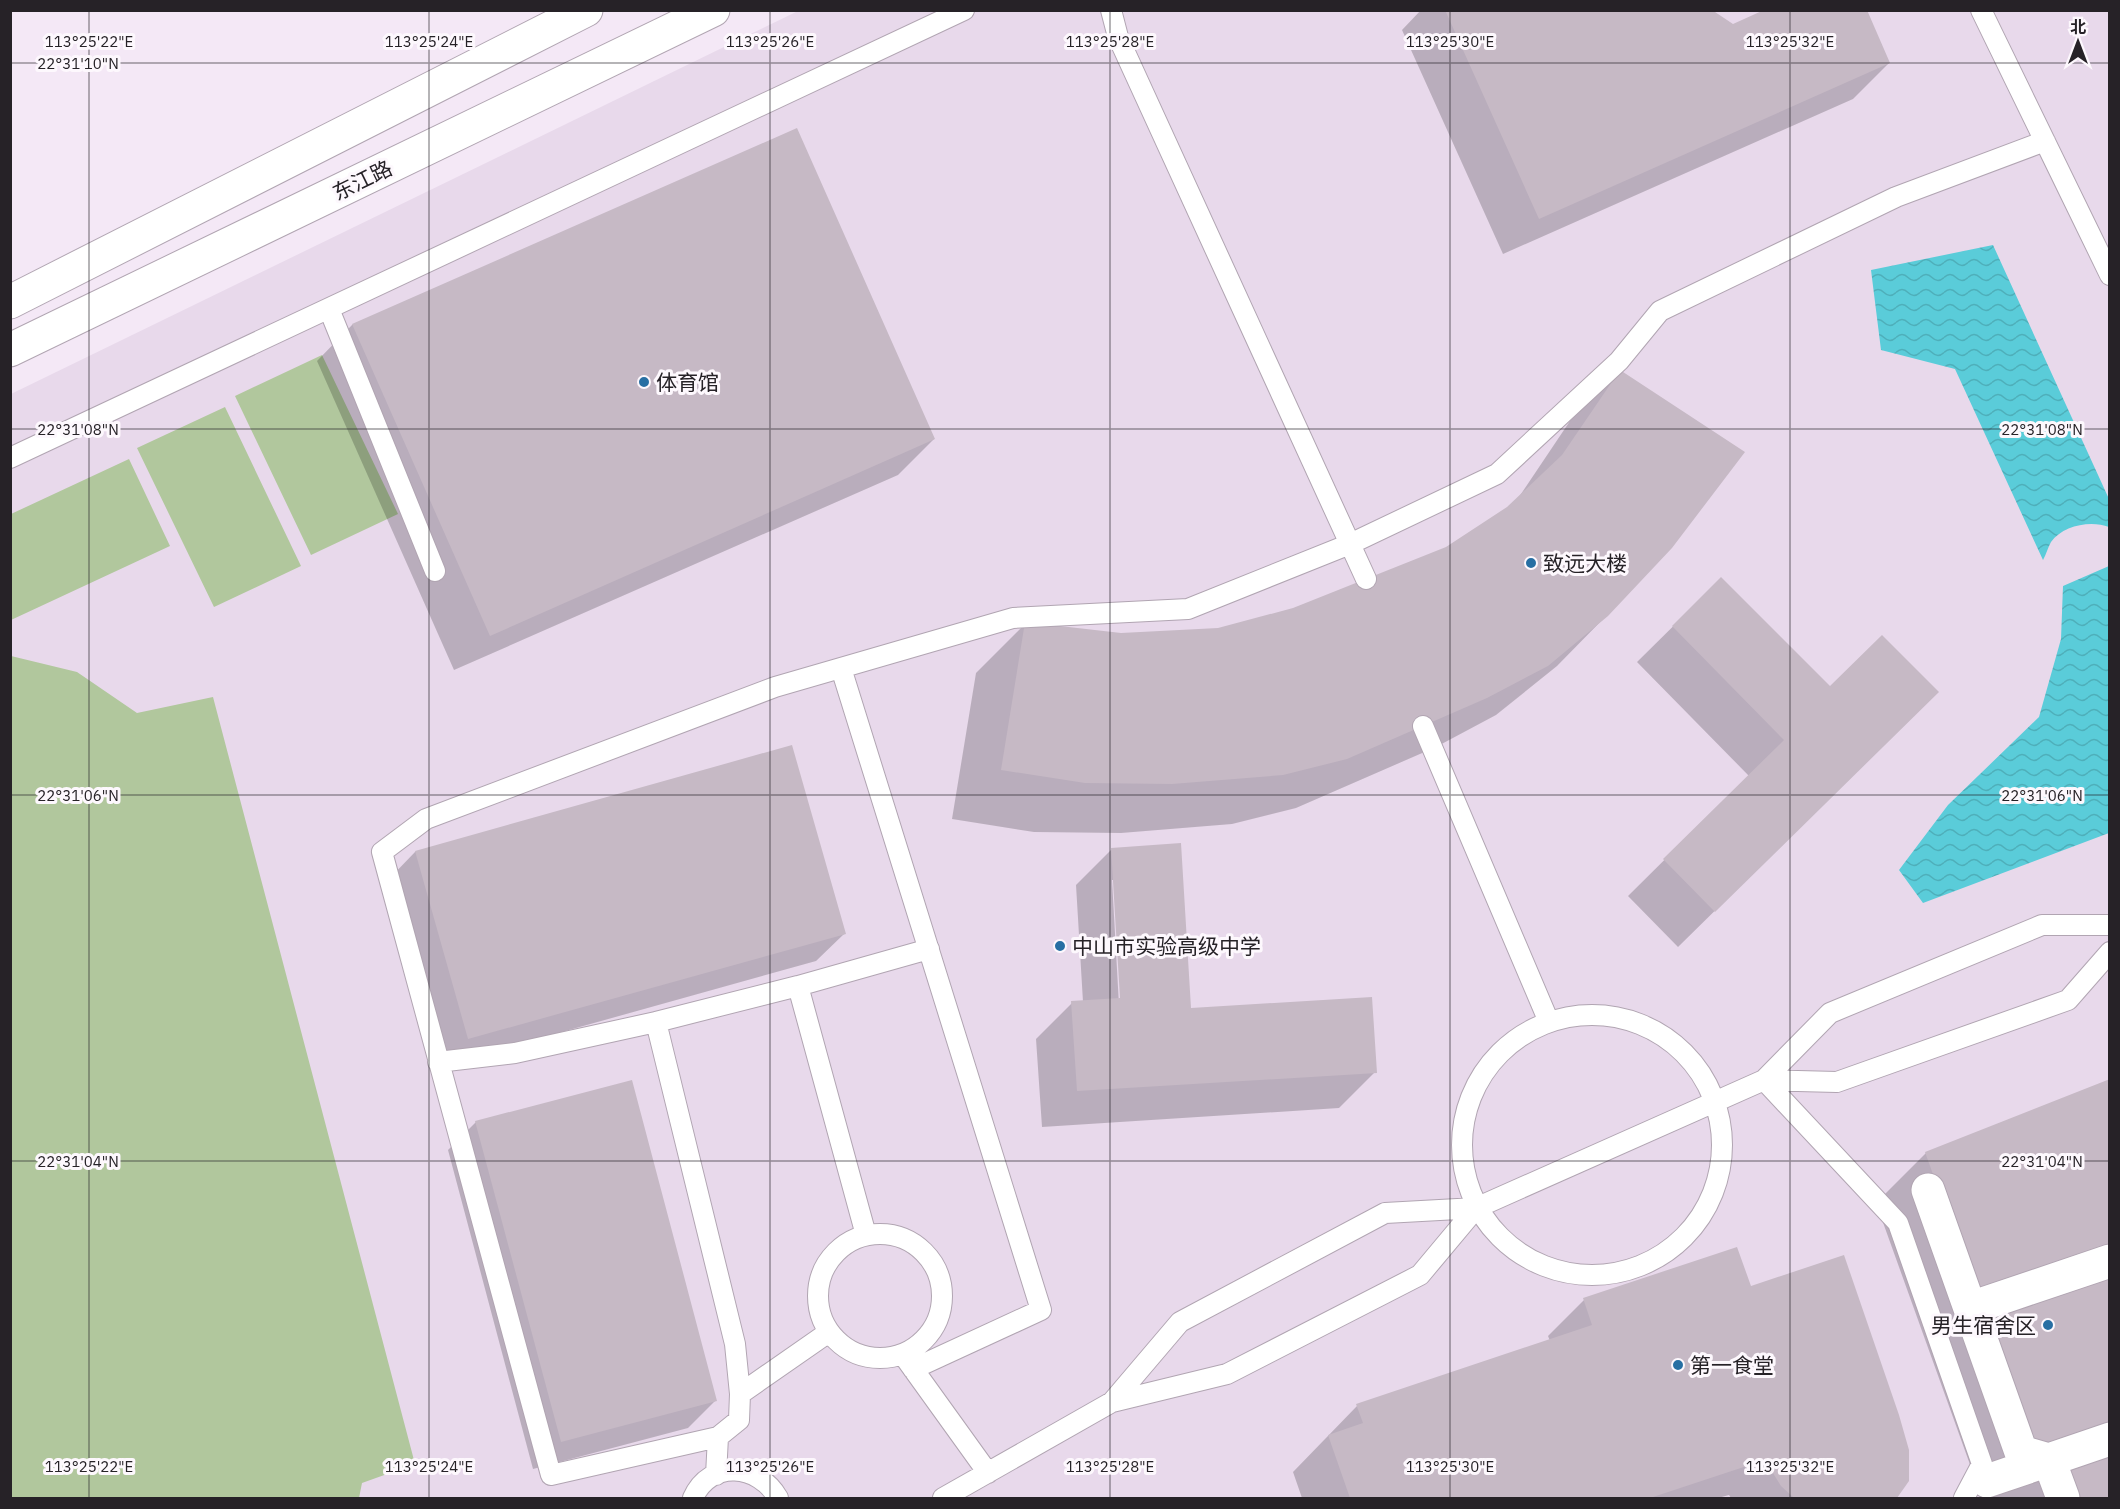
<svg xmlns="http://www.w3.org/2000/svg" width="2120" height="1509" font-family="'IBM Plex Sans','Noto Sans SC',sans-serif">
  <style>
    .education { fill: #e8d9eb }
    .park { fill: #b1c79d }
    .water { fill: url(#water-waves) }
    .shadow { fill: #0003; fill-rule: evenodd }
    .building { fill: #c6b9c5 }
    .lines { fill: none; stroke-linecap: round; stroke-linejoin: round }
    .lane-casing { stroke: #b1a5b2; stroke-width: 22 }
    .street-casing { stroke: #b1a5b2; stroke-width: 35 }
    .secondary-casing { stroke: #b1a5b2; stroke-width: 35 }
    .lane { stroke: #fff; stroke-width: 20 }
    .street { stroke: #fff; stroke-width: 33 }
    .secondary { stroke: #fff; stroke-width: 33 }
    .ticks { fill: none; stroke: #262227; stroke-width: 1.5; stroke-opacity: 0.45 }
    .poi-dot { fill: #276fa3; stroke: #fdf8fd; stroke-width: 2 }
    .labels { text-anchor: middle; dominant-baseline: central; stroke-width: 6; stroke-linejoin: round; paint-order: stroke }
    .street-label { font-size: 21px; fill: #262227; stroke: #fdf8fd }
    .poi-label { font-size: 21px; fill: #262227; stroke: #fdf8fd; text-anchor: start }
    .ticks-label { font-size: 15px; text-anchor: middle; fill: #262227; stroke: #fdf8fd; stroke-width: 6; stroke-linejoin: round; paint-order: stroke }
  </style>
  <defs>
    <pattern id="water-waves" width="16" height="10" patternUnits="userSpaceOnUse" patternTransform="scale(1.5)"><rect width="16" height="10" fill="#5accd9"/><path d="M0 5q4-4 8 0t8 0" fill="none" stroke="#4eafba"/></pattern>
  </defs>
  <rect width="100%" height="100%" fill="#f4e8f6"/>
  <path class="education" d="M 798,11 L 2109,11 L 2109,1498 L 11,1498 L 11,394 Z"/>
  <path class="park" d="M 322,355 L 398,514 L 311,555 L 235,396 Z
    M 225,407 L 301,566 L 214,607 L 137,448 Z
    M 129,459 L 170,546 L 11,620 L 11,514 Z
    M 11,656 L 77,672 L 137,713 L 213,697 L 415,1464 L 362,1483 L 359,1498 L 11,1498 Z"/>
  <path class="water" d="M 1993,245 L 2109,499 L 2109,527 C 2091,520 2063,525 2051,542 C 2048,547 2046,555 2043,560 L 1955,369 L 1881,350 L 1871,270 Z
    M 2109,566 L 2109,833 L 1923,903 L 1899,870 L 1948,805 L 2039,717 L 2061,639 L 2063,586 Z"/>
  <path class="shadow" d="M 1421,10 L 1709,10 L 1733,26 L 1889,63 L 1853,99 L 1503,254 L 1402,30 Z
    M 796,130 L 934,439 L 898,475 L 454,670 L 317,361 L 352,325 Z
    M 1620,372 L 1607,615 L 1557,666 L 1496,715 L 1436,747 L 1296,808 L 1232,824 L 1121,833 L 1034,832 L 952,819 L 976,673 L 1026,623 L 1121,634 L 1218,629 L 1293,610 L 1447,548 L 1508,508 L 1519,497 L 1570,421 Z
    M 1721,579 L 1830,688 L 1901,728 L 1678,947 L 1628,896 L 1749,776 L 1637,662 Z
    M 791,747 L 844,934 L 816,961 L 440,1066 L 388,880 L 415,852 Z
    M 1112,849 L 1190,1010 L 1375,1072 L 1339,1108 L 1042,1127 L 1036,1039 L 1072,1003 L 1083,1002 L 1076,885 ZM 1112,880 L 1115,880 L 1122,1005 L 1119,1005 Z
    M 2110,1080 L 2110,1498 L 1982,1498 L 1876,1203 L 1926,1153 Z
    M 476,1122 L 715,1401 L 688,1428 L 533,1469 L 448,1150 Z
    M 1750,1288 L 1907,1481 L 1895,1498 L 1731,1498 L 1729,1495 L 1718,1498 L 1302,1498 L 1293,1472 L 1357,1406 L 1550,1341 L 1548,1336 L 1584,1300 Z"/>
  <path class="building" d="M 1445,10 L 1712,10 L 1733,24 L 1764,10 L 1867,10 L 1890,63 L 1539,219 Z
    M 797,128 L 935,439 L 490,636 L 352,324 Z
    M 1620,370 L 1745,452 L 1672,548 L 1608,616 L 1548,666 L 1487,698 L 1347,759 L 1283,775 L 1172,784 L 1085,783 L 1001,770 L 1025,622 L 1121,633 L 1218,628 L 1293,608 L 1446,547 L 1507,507 L 1562,455 Z
    M 1721,577 L 1830,686 L 1882,635 L 1939,692 L 1715,912 L 1663,859 L 1784,740 L 1672,626 Z
    M 792,745 L 846,934 L 468,1039 L 415,851 Z
    M 1181,843 L 1191,1008 L 1372,997 L 1377,1073 L 1077,1091 L 1071,1001 L 1120,998 L 1111,848 Z
    M 2110,1079 L 2110,1498 L 2049,1498 L 1925,1152 Z
    M 632,1080 L 717,1401 L 561,1442 L 475,1121 Z
    M 1737,1247 L 1751,1286 L 1844,1255 L 1899,1415 L 1909,1450 L 1909,1481 L 1897,1498 L 1794,1498 L 1781,1486 L 1765,1460 L 1650,1498 L 1350,1498 L 1328,1435 L 1363,1423 L 1356,1404 L 1592,1325 L 1583,1298 Z"/>
  <g class="lines">
    <defs>
      <path id="lane" d="M 1111,10 L 1118,37 L 1366,579
        M 1981,10 L 2110,275
        M 329,309 L 435,571
        M 10,458 L 964,10
        M 841,668 L 1041,1310 L 913,1369
        M 1423,726 L 1549,1022
        M 798,986 L 929,949
        M1462 1145a130 130 0 1 1 260 0a130 130 0 1 1-260 0Z
        M 656,1022 L 798,986 L 866,1235
        M 438,1062 L 515,1053 L 656,1022 L 735,1344 L 740,1394 L 739,1420 L 718,1437 L 551,1475 L 382,852 L 426,819 L 775,687 L 1013,618 L 1188,609 L 1350,544 L 1497,474 L 1619,361 L 1660,311 L 1896,197 L 2045,141
        M 1764,1080 L 1898,1223 L 1982,1464 L 1964,1498
        M 1764,1080 L 1837,1082 L 2068,1000 L 2110,952
        M818 1296a62 62 0 1 1 124 0a62 62 0 1 1-124 0Z
        M 906,1359 L 988,1473
        M 740,1394 L 829,1332
        M 1112,1402 L 1180,1322 L 1385,1213 L 1476,1208 L 1764,1080 L 1830,1013 L 2042,925 L 2110,925
        M 716,1475 L 718,1437
        M 693,1498 C 710,1459 759,1464 778,1498
        M 943,1498 L 1112,1402 L 1227,1374 L 1420,1275 L 1476,1208"/>
      <path id="street" d="M 1928,1190 L 2021,1452 L 2049,1460 L 2063,1498
        M 1971,1308 L 2110,1261
        M 1987,1481 L 2110,1439"/>
      <path id="secondary" d="M 10,302 L 586,10
        M 10,350 L 713,10"/>
    </defs>
    <use href="#lane" class="lane-casing"/>
    <use href="#street" class="street-casing"/>
    <use href="#secondary" class="secondary-casing"/>
    <use href="#lane" class="lane"/>
    <use href="#street" class="street"/>
    <use href="#secondary" class="secondary"/>
  </g>
  <path class="ticks" d="M 89,10 L 89,1498M 429,10 L 429,1498M 770,10 L 770,1498M 1110,10 L 1110,1498M 1450,10 L 1450,1498M 1790,10 L 1790,1498M 10,63 L 2110,63M 10,429 L 2110,429M 10,795 L 2110,795M 10,1161 L 2110,1161"/>
  <g class="poi-dot">
    <circle cx="644" cy="382" r="6"/>
    <circle cx="1531" cy="563" r="6"/>
    <circle cx="1060" cy="946" r="6"/>
    <circle cx="2048" cy="1325" r="6"/>
    <circle cx="1678" cy="1365" r="6"/>
  </g>
  <g class="labels">
    <g class="street-label">
      <text transform="translate(362 180) rotate(-26)">东江路</text>
    </g>
    <g class="poi-label">
      <text x="656" y="382">体育馆</text>
      <text x="1543" y="563">致远大楼</text>
      <text x="1072" y="946">中山市实验高级中学</text>
      <text x="2036" y="1325" text-anchor="end">男生宿舍区</text>
      <text x="1690" y="1365">第一食堂</text>
    </g>
  </g>
  <g class="ticks-label">
    <text x="89" y="47">113°25'22"E</text>
    <text x="429" y="47">113°25'24"E</text>
    <text x="770" y="47">113°25'26"E</text>
    <text x="1110" y="47">113°25'28"E</text>
    <text x="1450" y="47">113°25'30"E</text>
    <text x="1790" y="47">113°25'32"E</text>
    <text x="78" y="69">22°31'10"N</text>
    <text x="78" y="435">22°31'08"N</text>
    <text x="2042" y="435">22°31'08"N</text>
    <text x="78" y="801">22°31'06"N</text>
    <text x="2042" y="801">22°31'06"N</text>
    <text x="78" y="1167">22°31'04"N</text>
    <text x="2042" y="1167">22°31'04"N</text>
    <text x="89" y="1472">113°25'22"E</text>
    <text x="429" y="1472">113°25'24"E</text>
    <text x="770" y="1472">113°25'26"E</text>
    <text x="1110" y="1472">113°25'28"E</text>
    <text x="1450" y="1472">113°25'30"E</text>
    <text x="1790" y="1472">113°25'32"E</text>
  </g>
  <rect width="2120" height="1509" fill="none" stroke="#262227" stroke-width="24"/>
  <g transform="translate(2078 42)" stroke="#fdf8fd" stroke-width="4.5" paint-order="stroke">
  <path d="M0-4.5L10 22L0 15L-10 22Z" fill="#262227"/>
  <text y="-9" font-size="16" font-weight="bold" text-anchor="middle" fill="#262227">北</text>
  </g>
</svg>
